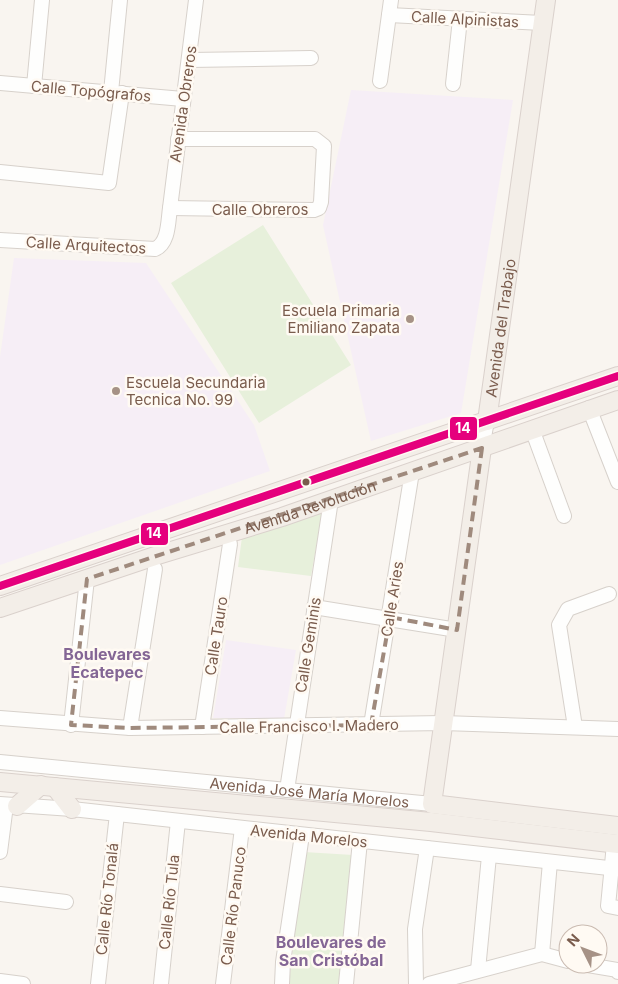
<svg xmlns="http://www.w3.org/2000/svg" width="618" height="984" font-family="Inter,sans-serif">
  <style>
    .education { fill: #f6eef6 }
    .green { fill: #e7f0db }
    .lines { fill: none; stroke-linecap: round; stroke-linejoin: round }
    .minor-casing { stroke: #d7d1cb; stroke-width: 16 }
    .major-casing { stroke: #dad1cc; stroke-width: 20 }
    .minor { stroke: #fefefd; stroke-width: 14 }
    .major { stroke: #f3eee8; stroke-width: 18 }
    .bus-1-casing { stroke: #fffaf3; stroke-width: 11 }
    .bus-1 { stroke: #e5007d; stroke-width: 8 }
    .marked { fill: none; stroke: #9f8a7d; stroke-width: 4; stroke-dasharray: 10 6; stroke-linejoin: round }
    .poi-dot { fill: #a69286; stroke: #fffaf3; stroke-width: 2 }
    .bus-dot { fill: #7a5c4d; stroke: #fffaf3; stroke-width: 2 }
    .labels { text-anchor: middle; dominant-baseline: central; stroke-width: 5; stroke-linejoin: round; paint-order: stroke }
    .street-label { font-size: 15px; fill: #7a5c4d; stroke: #fffaf3 }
    .poi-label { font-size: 15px; fill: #7a5c4d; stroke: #fffaf3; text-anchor: end }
    .neighbourhood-label { font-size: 16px; font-weight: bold; fill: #846695; stroke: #fffaf3 }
    .line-badge { stroke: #fffaf3; stroke-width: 2 }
    .badge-label { font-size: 14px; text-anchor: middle; font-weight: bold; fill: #fff }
  </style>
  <rect width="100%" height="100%" fill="#f9f5f0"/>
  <path class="education" d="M 351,90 L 513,100 L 461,413 L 371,441 L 323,225 Z
    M 14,258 L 146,263 L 254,425 L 270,471 L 0,565 L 0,357 Z
    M 226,640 L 296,650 L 284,719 L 213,718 Z"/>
  <path class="green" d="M 263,225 L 351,365 L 259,423 L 171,283 Z
    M 323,508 L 311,576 L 238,567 L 242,537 Z
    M 304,852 L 353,855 L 341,984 L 289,984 Z"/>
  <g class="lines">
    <defs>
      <g id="minor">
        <path d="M 389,15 L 542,23"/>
        <path d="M 190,60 L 311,58"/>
        <path d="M 380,81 L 391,0"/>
        <path d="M 0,83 L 183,99"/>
        <path d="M 453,84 L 460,19"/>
        <path d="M 34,86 L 42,0"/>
        <path d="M 111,92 L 120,0"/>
        <path d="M 0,172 L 109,183 L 122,93"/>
        <path d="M 170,208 L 314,210 L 319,208 L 321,202 L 324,146 L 315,139 L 178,139"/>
        <path d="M 0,240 L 155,249 C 169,243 168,221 170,208 L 196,0"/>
        <path d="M 589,408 L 618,482"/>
        <path d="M 532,429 L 564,516"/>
        <path d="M 482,448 L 487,421"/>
        <path d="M 314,607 L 457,630"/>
        <path d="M 0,718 L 130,728 L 443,723 L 618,729"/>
        <path d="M 71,725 L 87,579"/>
        <path d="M 371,725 L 412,472"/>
        <path d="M 202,727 L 230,544"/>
        <path d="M 575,727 L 559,625 L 568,609 L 609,594"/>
        <path d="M 130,728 L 155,569"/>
        <path id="s1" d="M 0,762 L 432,804"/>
        <path d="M 287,790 L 331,500"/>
        <path d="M 0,804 L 72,809 L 618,869"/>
        <path d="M 614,844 L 608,906 L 618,908"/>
        <path d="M 0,852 L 6,805"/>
        <path d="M 0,894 L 66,902"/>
        <path d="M 542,954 L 550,862"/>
        <path d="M 582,964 L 618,970 L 618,972"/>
        <path d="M 478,970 L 489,856"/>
        <path d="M 0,981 L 23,984"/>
        <path d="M 98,984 L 117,814"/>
        <path d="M 161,984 L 178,821"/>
        <path d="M 223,984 L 242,828"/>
        <path d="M 282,984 L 283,962 L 302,835"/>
        <path d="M 346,984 L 360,841"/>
        <path d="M 416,984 L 415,929 L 427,848"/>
        <path d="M 429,984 L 542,954 L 568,961"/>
      </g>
      <g id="major">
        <path id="s2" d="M 487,421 L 546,0"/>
        <path d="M 482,448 L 432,804 L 618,826"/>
        <path d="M 0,586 L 618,376"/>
        <path id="s3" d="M 0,608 L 158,555 L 282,517 L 618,400"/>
        <path d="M 0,782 L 431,822 L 618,844"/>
        <path d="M 55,787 L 72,809"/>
        <path d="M 17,806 L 41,785"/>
      </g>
    </defs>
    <use href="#minor" class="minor-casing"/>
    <use href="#major" class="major-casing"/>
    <use href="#minor" class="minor"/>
    <use href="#major" class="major"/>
    <defs>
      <path id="bus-1" d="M 0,586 L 618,376"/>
    </defs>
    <use href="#bus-1" class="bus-1-casing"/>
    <use href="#bus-1" class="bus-1"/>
  </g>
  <path class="marked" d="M 482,448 L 457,630 L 390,617 L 371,725 L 130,728 L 71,725 L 87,579 Z"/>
  <g class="poi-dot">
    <circle cx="410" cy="319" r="5"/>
    <circle cx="116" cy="391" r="5"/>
  </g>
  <circle class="bus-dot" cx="306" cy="482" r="4.5"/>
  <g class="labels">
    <g class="street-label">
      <text transform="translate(465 19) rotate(3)">Calle Alpinistas</text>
      <text transform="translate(91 91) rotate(5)">Calle Topógrafos</text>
      <text transform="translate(183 104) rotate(-82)">Avenida Obreros</text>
      <text x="260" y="209">Calle Obreros</text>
      <text transform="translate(86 245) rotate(3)">Calle Arquitectos</text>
      <text stroke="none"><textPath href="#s2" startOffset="94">Avenida del Trabajo</textPath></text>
      <text stroke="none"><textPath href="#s3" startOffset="326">Avenida Revolución</textPath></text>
      <text transform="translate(392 599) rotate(-81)">Calle Aries</text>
      <text transform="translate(216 636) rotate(-81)">Calle Tauro</text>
      <text transform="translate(308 645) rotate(-81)">Calle Geminis</text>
      <text transform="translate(309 726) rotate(-1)">Calle Francisco I. Madero</text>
      <text stroke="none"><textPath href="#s1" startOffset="311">Avenida José María Morelos</textPath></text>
      <text transform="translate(309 836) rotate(6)">Avenida Morelos</text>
      <text transform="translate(107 899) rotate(-84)">Calle Río Tonalá</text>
      <text transform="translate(169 902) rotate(-84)">Calle Río Tula</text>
      <text transform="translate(233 906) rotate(-83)">Calle Río Panuco</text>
    </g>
    <g class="poi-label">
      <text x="400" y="310">Escuela Primaria<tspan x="400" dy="17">Emiliano Zapata</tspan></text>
      <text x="126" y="382" text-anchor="start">Escuela Secundaria<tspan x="126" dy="17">Tecnica No. 99</tspan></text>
    </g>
    <g class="neighbourhood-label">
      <text x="107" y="654">Boulevares<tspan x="107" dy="18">Ecatepec</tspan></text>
      <text x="331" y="942">Boulevares de<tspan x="331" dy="18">San Cristóbal</tspan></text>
    </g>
  </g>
  <g class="line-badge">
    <rect x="449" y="416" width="29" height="25" rx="5" fill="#e5007d"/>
    <rect x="140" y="522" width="29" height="24" rx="5" fill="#e5007d"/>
  </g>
  <g class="badge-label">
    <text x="463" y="433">14</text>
    <text x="154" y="538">14</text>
  </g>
  <g transform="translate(583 949) rotate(312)"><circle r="24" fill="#fffaf3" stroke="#cabbb1"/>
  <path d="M0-4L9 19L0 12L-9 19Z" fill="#a69286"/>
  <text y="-8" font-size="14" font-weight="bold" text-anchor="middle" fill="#7a5c4d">N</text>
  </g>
</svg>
